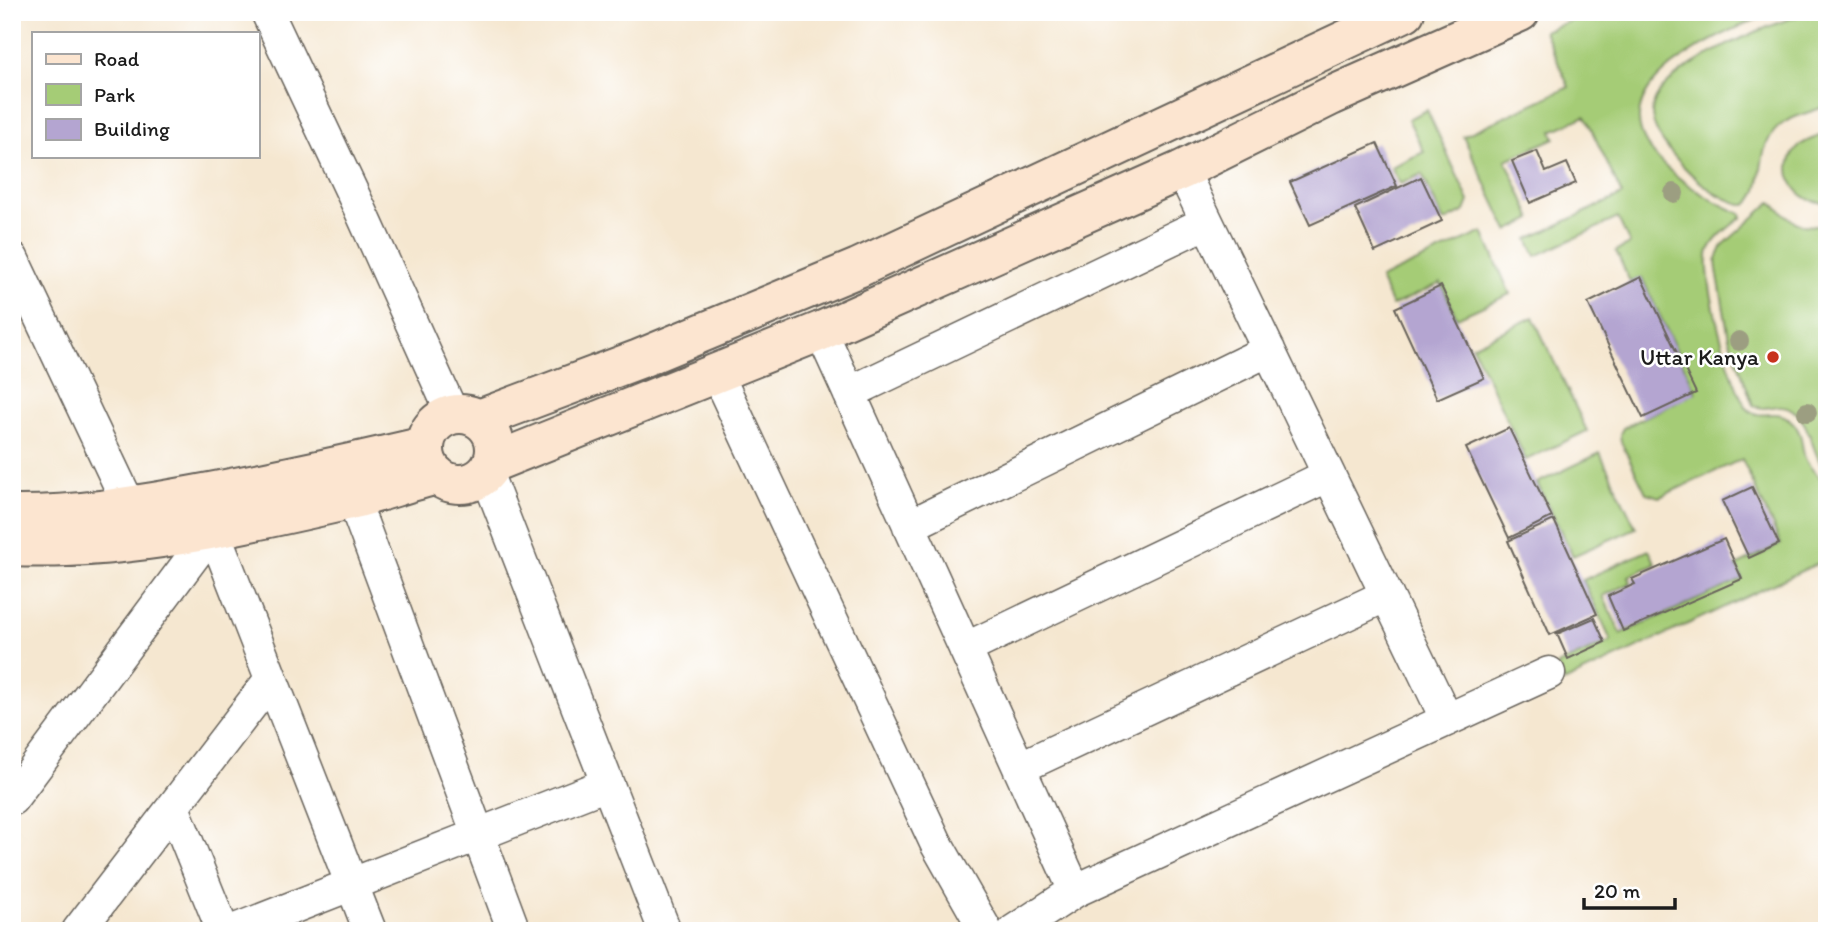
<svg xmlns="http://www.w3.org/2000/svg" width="1839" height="943" font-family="Itim,sans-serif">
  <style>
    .green { fill: #a5cc76; stroke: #607449; stroke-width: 2 }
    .building { fill: #b4a5d1 }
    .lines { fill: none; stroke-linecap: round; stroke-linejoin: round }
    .street-casing { stroke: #68635b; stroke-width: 35 }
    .secondary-casing { stroke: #68635b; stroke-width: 42 }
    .street { stroke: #fff; stroke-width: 32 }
    .secondary { stroke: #fce5d0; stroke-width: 38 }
    .tree { fill: #9c9e81 }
    .poi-dot { fill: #c8321e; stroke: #fff; stroke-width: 2.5 }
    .labels { text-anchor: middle; stroke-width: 5; stroke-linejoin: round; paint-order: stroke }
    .poi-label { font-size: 23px; fill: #1c1c1c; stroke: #fff; text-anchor: end }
  </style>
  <rect width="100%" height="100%" fill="#fff"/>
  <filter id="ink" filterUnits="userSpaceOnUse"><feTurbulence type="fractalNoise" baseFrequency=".0143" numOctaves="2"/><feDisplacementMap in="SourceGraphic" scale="14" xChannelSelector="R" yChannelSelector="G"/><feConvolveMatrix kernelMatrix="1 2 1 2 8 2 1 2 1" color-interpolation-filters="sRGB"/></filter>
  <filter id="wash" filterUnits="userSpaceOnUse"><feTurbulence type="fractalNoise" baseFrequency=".00686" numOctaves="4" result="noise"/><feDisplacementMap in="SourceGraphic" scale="28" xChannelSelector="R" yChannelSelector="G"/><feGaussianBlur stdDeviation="1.57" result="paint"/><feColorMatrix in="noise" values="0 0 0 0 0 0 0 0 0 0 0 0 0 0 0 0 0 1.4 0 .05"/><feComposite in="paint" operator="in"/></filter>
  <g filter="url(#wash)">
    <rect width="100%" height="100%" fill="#f5e7d0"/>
    <path class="green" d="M 1593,12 L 1775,12 C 1736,27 1650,63 1640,109 C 1629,156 1706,199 1741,214 L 1742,217 C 1731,226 1714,237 1709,251 C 1701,273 1732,392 1748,409 C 1762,423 1777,403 1795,425 C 1803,436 1801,443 1804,455 C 1806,465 1819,477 1827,484 L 1827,559 L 1564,682 L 1557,665 L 1611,641 L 1583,580 L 1649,550 L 1656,564 L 1629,576 L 1631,583 L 1603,596 L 1621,634 L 1742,579 L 1736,566 L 1781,544 L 1742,459 L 1660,497 L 1646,493 L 1621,442 L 1620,434 L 1623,428 L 1696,392 L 1642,278 L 1630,282 L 1616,251 L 1630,244 L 1618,218 L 1536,256 L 1528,239 L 1622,195 L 1585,116 L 1552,131 L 1555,138 L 1506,160 L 1532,219 L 1508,231 L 1463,136 L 1569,87 L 1544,31 Z
      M 1810,12 L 1827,12 L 1827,106 C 1814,111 1797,115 1785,122 C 1749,145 1771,189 1746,205 C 1719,201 1693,178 1676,158 C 1665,146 1648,124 1653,106 C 1662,66 1773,23 1810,12 Z
      M 1427,110 L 1469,201 L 1465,211 L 1444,222 L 1422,174 L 1400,184 L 1391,167 L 1424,152 L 1408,119 Z
      M 1827,134 L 1827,202 C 1795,206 1775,166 1801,145 C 1808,139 1818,137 1827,134 Z
      M 1771,202 L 1793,221 L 1803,225 L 1827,227 L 1827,472 C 1810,453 1813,424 1791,409 C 1779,401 1765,413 1753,405 L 1729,338 L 1717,270 L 1716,261 L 1723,245 Z
      M 1483,232 L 1510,294 L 1457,318 L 1441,283 L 1392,306 L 1380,279 Z
      M 1533,317 L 1587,431 L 1526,460 L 1472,346 Z
      M 1600,453 L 1636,528 L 1573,556 L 1537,483 Z"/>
    <g id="blocks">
      <path class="building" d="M 1377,143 L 1397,186 L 1310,225 L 1290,182 Z
        M 1537,151 L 1546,172 L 1567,163 L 1576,183 L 1530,203 L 1512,161 Z
        M 1421,177 L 1442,221 L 1375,252 L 1355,208 Z
        M 1641,277 L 1696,393 L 1643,418 L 1588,303 Z
        M 1441,286 L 1484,378 L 1437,399 L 1395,308 Z
        M 1509,428 L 1552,517 L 1509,538 L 1466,448 Z
        M 1752,487 L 1779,544 L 1749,558 L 1722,501 Z
        M 1554,520 L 1597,614 L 1550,635 L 1508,541 Z
        M 1724,539 L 1742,579 L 1623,631 L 1608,596 L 1635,584 L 1632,579 Z
        M 1594,618 L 1605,642 L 1568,659 L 1557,634 Z"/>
    </g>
  </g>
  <g filter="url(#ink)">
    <use href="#blocks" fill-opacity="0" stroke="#68635b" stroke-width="2"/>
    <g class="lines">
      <defs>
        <path id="street" d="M 267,12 L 360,209 L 453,415
          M 1182,170 L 1447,720
          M 12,258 L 130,507
          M 821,331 L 1075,891
          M 717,374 L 936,843 L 986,931
          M 849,393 L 1207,222
          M 486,472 L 665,931
          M 353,499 L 514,931
          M 909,526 L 1269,350
          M 213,530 L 370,931
          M 965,649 L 1329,475
          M 1019,768 L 1387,595
          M 12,799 L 213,530
          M 173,807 L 223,931
          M 78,931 L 271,679
          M 233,931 L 607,784
          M 1014,931 L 1075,891 L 1549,673"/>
        <path id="secondary" d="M425 449a35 35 0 1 1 70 0a35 35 0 1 1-70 0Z
          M 479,419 L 639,359 L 858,268 L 1405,12
          M 492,463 L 821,331 L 1182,170 L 1331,96 L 1520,12
          M 12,515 C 73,516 134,506 194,495 C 271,481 348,464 425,446
          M 12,547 C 124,552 241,525 350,500 C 379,493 408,482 437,475"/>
      </defs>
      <use href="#street" class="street-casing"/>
      <use href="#secondary" class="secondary-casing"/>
      <use href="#street" class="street"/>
      <use href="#secondary" class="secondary"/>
    </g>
    <g class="tree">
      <circle cx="1674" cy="193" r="10"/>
      <circle cx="1739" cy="341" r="10"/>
      <circle cx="1807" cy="412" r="10"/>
    </g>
  </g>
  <circle class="poi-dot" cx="1773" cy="357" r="7"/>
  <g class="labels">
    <g class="poi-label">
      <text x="1759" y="365">Uttar Kanya</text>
    </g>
  </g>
  <rect width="1839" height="943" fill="none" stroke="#fff" stroke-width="42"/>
  <rect x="32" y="32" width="228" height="126" fill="#ffffff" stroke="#a4a4a4" stroke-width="2"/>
  <rect x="46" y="54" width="35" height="10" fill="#fce5d0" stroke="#a4a4a4" stroke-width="2"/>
  <text x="94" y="66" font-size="21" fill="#1c1c1c">Road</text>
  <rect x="46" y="84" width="35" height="21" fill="#a5cc76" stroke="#a4a4a4" stroke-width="2"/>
  <text x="94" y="102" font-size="21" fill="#1c1c1c">Park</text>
  <rect x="46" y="119" width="35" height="21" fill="#b4a5d1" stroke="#a4a4a4" stroke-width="2"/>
  <text x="94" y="136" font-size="21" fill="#1c1c1c">Building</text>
  <path d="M1584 898v10h91v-10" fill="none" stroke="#1c1c1c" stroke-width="3.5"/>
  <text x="1594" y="898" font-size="21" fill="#1c1c1c" stroke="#ffffff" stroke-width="5" paint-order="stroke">20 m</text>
</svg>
